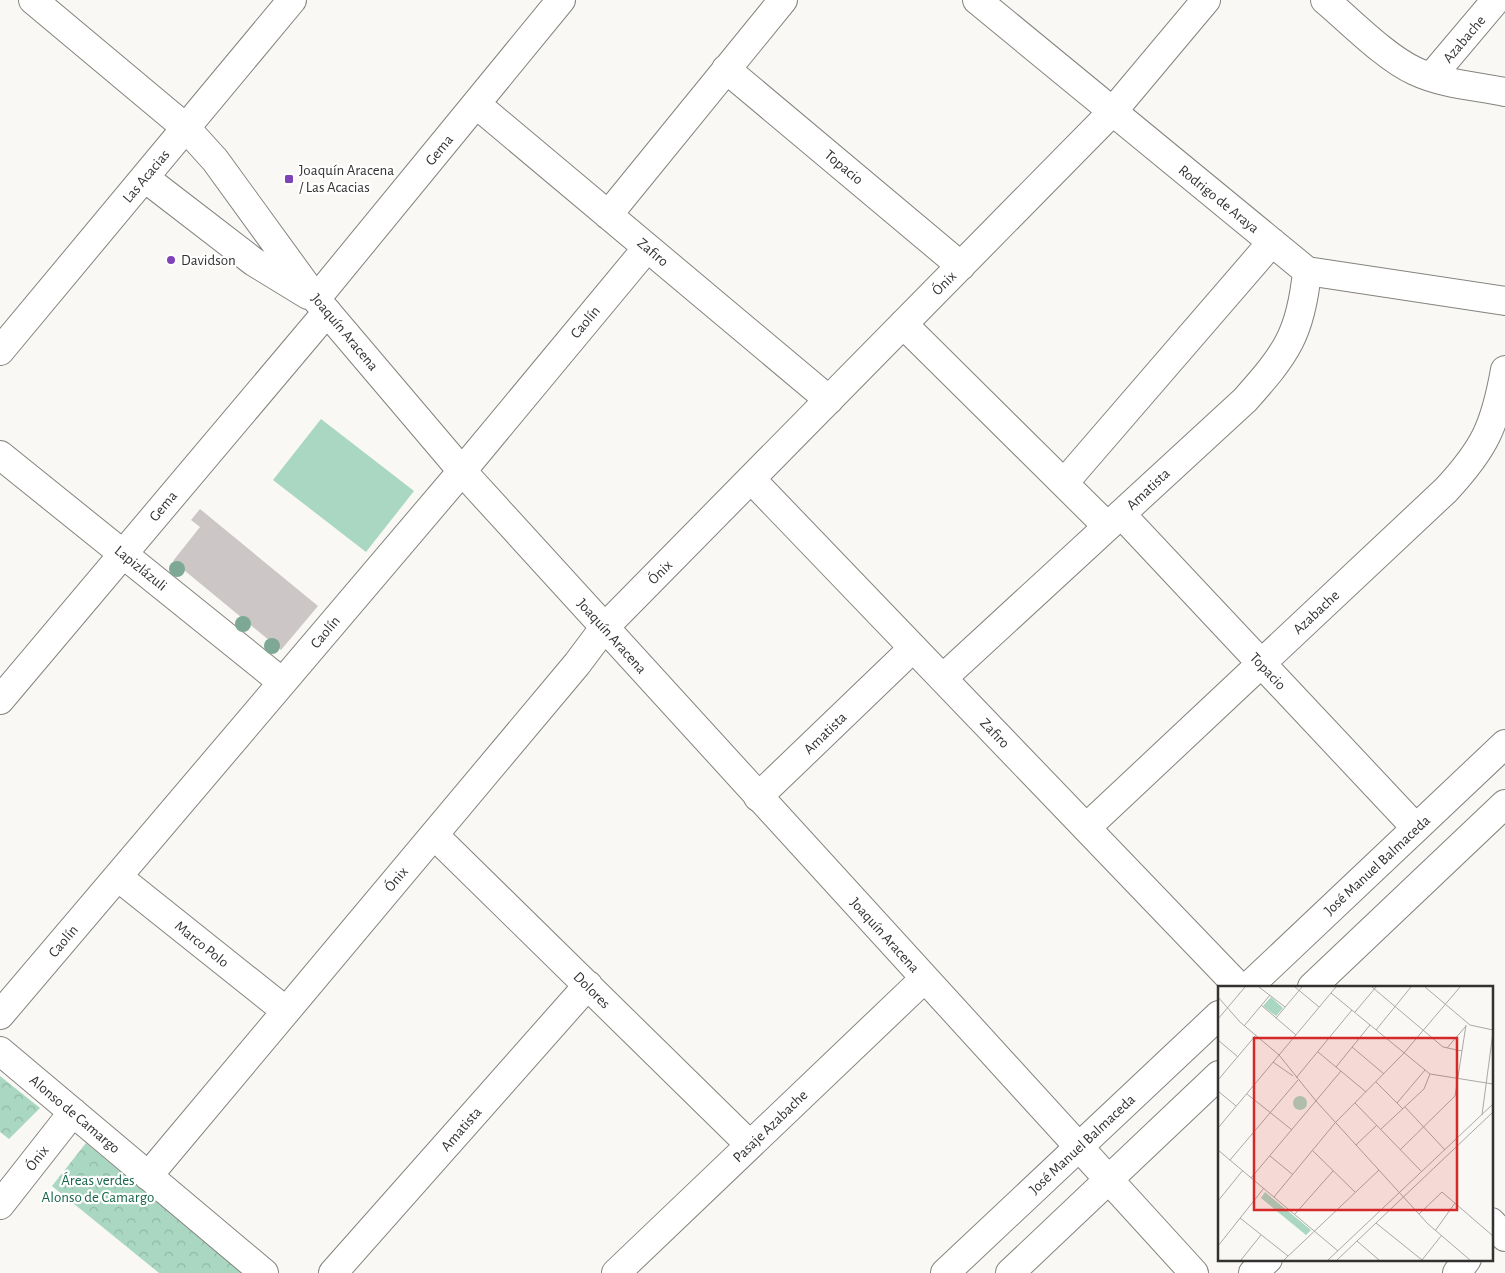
<svg xmlns="http://www.w3.org/2000/svg" width="1505" height="1273" font-family="'Alegreya Sans',sans-serif">
  <style>
    .park { fill: url(#park-crowns) }
    .pitch { fill: #a9d7c1 }
    .building { fill: #ccc7c6 }
    .lines { fill: none; stroke-linecap: round; stroke-linejoin: round }
    .minor-casing { stroke: #84837f; stroke-width: 30 }
    .tertiary-casing { stroke: #84837f; stroke-width: 30 }
    .secondary-casing { stroke: #84837f; stroke-width: 30 }
    .minor { stroke: #fff; stroke-width: 28 }
    .tertiary { stroke: #fff; stroke-width: 28 }
    .secondary { stroke: #fff; stroke-width: 28 }
    .tree { fill: #7da896 }
    .poi-dot { fill: #7f42b8; stroke: #fff; stroke-width: 2 }
    .labels { text-anchor: middle; stroke-width: 4.5; stroke-linejoin: round; paint-order: stroke }
    .street-label { font-size: 15px; fill: #333231; stroke: #fff }
    .poi-label { font-size: 15px; fill: #333231; stroke: #fff; text-anchor: start }
    .park-label { font-size: 15px; fill: #18664a; stroke: #fff }
    .inset-road { fill: none; stroke: #aaa9a6; stroke-width: 1 }
    .view { fill: #d62828; fill-opacity: 0.15; stroke: #d62828; stroke-width: 2.5 }
    .inset-edge { fill: none; stroke: #333231; stroke-width: 2.5 }
  </style>
  <defs>
    <pattern id="park-crowns" width="20" height="18" patternUnits="userSpaceOnUse" patternTransform="scale(1.25)"><rect width="20" height="18" fill="#a9d7c1"/><path d="M2 6a3 3 0 1 1 6 0M12 15a3 3 0 1 1 6 0" fill="none" stroke="#92b9a6"/></pattern>
  </defs>
  <rect width="100%" height="100%" fill="#f9f8f4"/>
  <path class="park" d="M 0,1076 L 40,1108 L 9,1139 L 0,1132 Z
    M 86,1143 L 242,1273 L 159,1273 L 52,1186 Z"/>
  <path class="pitch" d="M 321,419 L 414,491 L 366,552 L 273,480 Z"/>
  <path class="building" d="M 200,509 L 318,606 L 281,650 L 173,561 L 200,527 L 191,520 Z"/>
  <g class="lines">
    <defs>
      <path id="minor" d="M 977,0 L 1307,271 L 1505,301
        M 1325,0 C 1350,21 1386,58 1415,71 C 1442,84 1476,86 1505,92
        M 726,69 L 961,266
        M 1431,77 L 1496,0
        M 476,104 L 829,400
        M 608,215 L 783,0
        M 316,299 L 561,0
        M 903,324 L 1107,526
        M 0,455 L 282,682
        M 751,479 L 1239,987
        M 1064,483 L 1272,242
        M 1121,514 L 1416,828
        M 943,678 L 1245,400 C 1286,354 1301,334 1307,271
        M 0,700 L 327,312
        M 758,797 L 913,648
        M 1086,828 L 1446,490 C 1485,448 1495,426 1505,370
        M 434,835 L 750,1145
        M 118,877 L 286,1011
        M 0,1015 L 462,471 L 647,248
        M 0,1051 L 264,1273
        M 148,1176 L 577,664 L 604,628 L 1113,111 L 1206,0
        M 0,1205 L 73,1112
        M 1491,1222 L 1505,1237
        M 333,1273 L 588,985
        M 616,1273 L 924,979
        M 1253,1273 L 1268,1259
        M 1457,1273 L 1467,1259"/>
      <path id="tertiary" d="M 33,0 L 186,128 L 215,160 L 316,299 L 462,471 L 1194,1273
        M 145,178 L 254,262 L 308,295
        M 0,351 L 292,0"/>
      <path id="secondary" d="M 1248,987 L 1505,744
        M 1312,987 L 1505,804
        M 945,1273 L 1219,1015
        M 1010,1273 L 1219,1075"/>
    </defs>
    <use href="#minor" class="minor-casing"/>
    <use href="#tertiary" class="tertiary-casing"/>
    <use href="#secondary" class="secondary-casing"/>
    <use href="#minor" class="minor"/>
    <use href="#tertiary" class="tertiary"/>
    <use href="#secondary" class="secondary"/>
  </g>
  <g class="tree">
    <circle cx="177" cy="569" r="8"/>
    <circle cx="243" cy="624" r="8"/>
    <circle cx="272" cy="646" r="8"/>
  </g>
  <g class="poi-dot">
    <rect x="284" y="174" width="10" height="10" rx="2.5"/>
    <circle cx="171" cy="260" r="5"/>
  </g>
  <g class="labels">
    <g class="street-label">
      <text transform="translate(1464 39) rotate(-50)" y="5">Azabache</text>
      <text transform="translate(439 150) rotate(-51)" y="5">Gema</text>
      <text transform="translate(844 167) rotate(40)" y="5">Topacio</text>
      <text transform="translate(146 176) rotate(-50)" y="5">Las Acacias</text>
      <text transform="translate(1219 199) rotate(39)" y="5">Rodrigo de Araya</text>
      <text transform="translate(653 252) rotate(40)" y="5">Zafiro</text>
      <text transform="translate(944 283) rotate(-45)" y="5">Ónix</text>
      <text transform="translate(585 322) rotate(-50)" y="5">Caolín</text>
      <text transform="translate(345 332) rotate(50)" y="5">Joaquín Aracena</text>
      <text transform="translate(1148 489) rotate(-43)" y="5">Amatista</text>
      <text transform="translate(163 506) rotate(-50)" y="5">Gema</text>
      <text transform="translate(141 568) rotate(39)" y="5">Lapizlázuli</text>
      <text transform="translate(660 572) rotate(-45)" y="5">Ónix</text>
      <text transform="translate(1316 612) rotate(-43)" y="5">Azabache</text>
      <text transform="translate(325 632) rotate(-50)" y="5">Caolín</text>
      <text transform="translate(612 636) rotate(48)" y="5">Joaquín Aracena</text>
      <text transform="translate(1268 671) rotate(47)" y="5">Topacio</text>
      <text transform="translate(825 733) rotate(-44)" y="5">Amatista</text>
      <text transform="translate(995 733) rotate(46)" y="5">Zafiro</text>
      <text transform="translate(1377 865) rotate(-43)" y="5">José Manuel Balmaceda</text>
      <text transform="translate(396 879) rotate(-50)" y="5">Ónix</text>
      <text transform="translate(885 935) rotate(48)" y="5">Joaquín Aracena</text>
      <text transform="translate(63 941) rotate(-50)" y="5">Caolín</text>
      <text transform="translate(202 944) rotate(39)" y="5">Marco Polo</text>
      <text transform="translate(592 990) rotate(45)" y="5">Dolores</text>
      <text transform="translate(75 1114) rotate(40)" y="5">Alonso de Camargo</text>
      <text transform="translate(770 1126) rotate(-44)" y="5">Pasaje Azabache</text>
      <text transform="translate(461 1129) rotate(-49)" y="5">Amatista</text>
      <text transform="translate(1082 1144) rotate(-43)" y="5">José Manuel Balmaceda</text>
      <text transform="translate(37 1158) rotate(-52)" y="5">Ónix</text>
    </g>
    <g class="poi-label">
      <text x="299" y="175">Joaquín Aracena<tspan x="299" dy="17">/ Las Acacias</tspan></text>
      <text x="181" y="265">Davidson</text>
    </g>
    <g class="park-label">
      <text x="98" y="1185">Áreas verdes<tspan x="98" dy="17">Alonso de Camargo</tspan></text>
    </g>
  </g>
  <g transform="translate(1218 986)">
    <rect width="275" height="275" fill="#f9f8f4"/>
    <path d="M 53,11 L 65,22 L 58,30 L 45,20 ZM 47,206 L 93,244 L 88,249 L 43,212 Z" fill="#a9d7c1"/>
    <path d="M75 117a7 7 0 1 1 14 0a7 7 0 1 1-14 0Z" fill="#a9d7c1"/>
    <path class="inset-road" d="M 41,1 L 67,21M 77,1 L 101,21M 154,1 L 225,61 L 244,65M 207,1 L 252,39 L 275,44M 113,7 L 212,88 L 275,98M 0,11 L 22,36 L 61,69 L 98,115 L 210,238 L 252,274M 43,19 L 78,49M 137,26 L 158,1M 58,32 L 84,1M 0,33 L 27,1M 26,40 L 52,9M 158,44 L 193,1M 0,54 L 20,71M 134,61 L 166,88M 229,62 L 248,40M 100,66 L 148,106M 55,76 L 75,90M 118,81 L 152,39M 78,92 L 134,24M 0,94 L 38,49M 158,96 L 185,123M 0,105 L 18,120M 29,108 L 74,144M 137,117 L 204,186M 179,117 L 207,84M 187,121 L 227,164M 264,129 L 275,46M 0,142 L 118,1M 163,143 L 206,103 L 212,88M 138,159 L 159,139M 0,164 L 120,265M 94,164 L 137,206M 182,164 L 237,110 L 248,39M 52,170 L 74,188M 12,174 L 80,94M 33,192 L 123,85M 56,211 L 117,137 L 186,67 L 242,1M 0,215 L 25,184M 77,228 L 115,185M 201,228 L 224,206 L 275,250M 22,232 L 70,270M 158,237 L 204,274M 217,245 L 237,217M 139,255 L 161,274M 0,260 L 46,202M 23,274 L 43,249M 66,274 L 161,184M 110,274 L 275,118M 119,274 L 275,126M 204,274 L 223,250"/>
    <path class="view" d="M 36,52 L 239,52 L 239,224 L 36,224 Z"/>
    <rect width="275" height="275" class="inset-edge"/>
  </g>
</svg>
